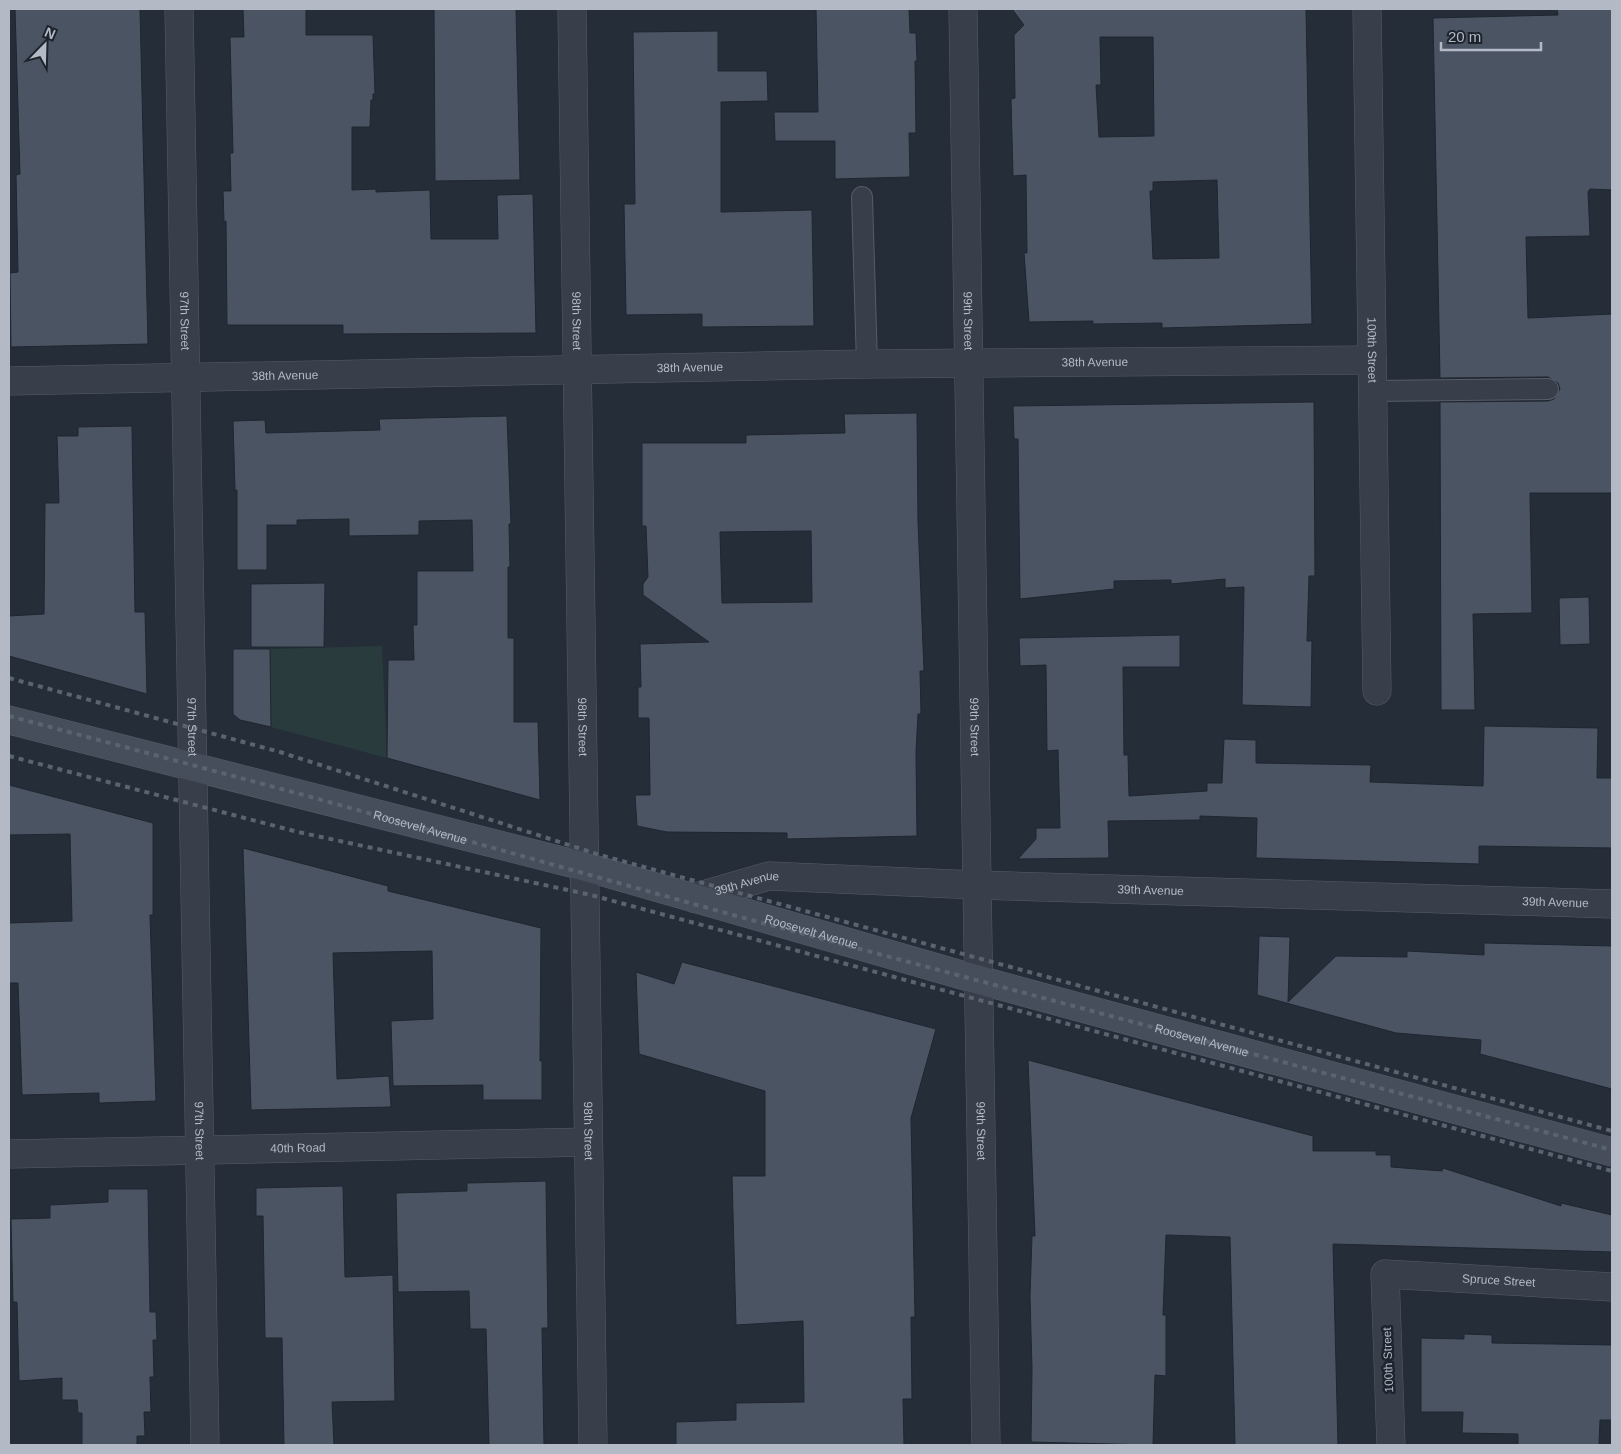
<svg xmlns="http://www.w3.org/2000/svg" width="1621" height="1454" font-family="Arial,sans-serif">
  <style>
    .green { fill: #293b3c }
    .building { fill: #4b5463; stroke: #1f2630; fill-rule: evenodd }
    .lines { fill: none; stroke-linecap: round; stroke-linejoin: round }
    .lane-casing { stroke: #565d67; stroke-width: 22 }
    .street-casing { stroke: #565d67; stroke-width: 29 }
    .secondary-casing { stroke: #565d67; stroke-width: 29 }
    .lane { stroke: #383f4a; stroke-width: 20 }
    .street { stroke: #383f4a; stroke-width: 28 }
    .secondary { stroke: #464e5c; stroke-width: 28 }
    .rail { stroke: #5a6370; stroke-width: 4; stroke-dasharray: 5 5; stroke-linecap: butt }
    .labels { text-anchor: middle; stroke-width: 5; stroke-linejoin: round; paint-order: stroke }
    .street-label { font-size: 12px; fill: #b3bac5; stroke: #1d242e }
  </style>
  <rect width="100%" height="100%" fill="#252d39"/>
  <path class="green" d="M 382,646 L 387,758 L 271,727 L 270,649 Z"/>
  <path class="building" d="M 15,9 L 140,9 L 148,344 L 11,347 L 10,273 L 18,272 L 16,175 L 20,174 Z
    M 243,9 L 306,9 L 306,35 L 373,35 L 375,94 L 373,94 L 373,100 L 371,100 L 370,127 L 352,127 L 352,190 L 376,189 L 376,192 L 430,190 L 431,239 L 498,239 L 497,195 L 533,194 L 536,333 L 343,334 L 343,325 L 227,325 L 226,221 L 224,222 L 223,191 L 231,191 L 230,153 L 233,153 L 230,37 L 244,37 Z
    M 434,9 L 516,9 L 520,180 L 435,181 Z
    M 816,9 L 909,9 L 910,33 L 916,33 L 917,61 L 915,61 L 916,133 L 909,133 L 910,177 L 835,179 L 835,141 L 775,141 L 774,112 L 818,112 Z
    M 1012,9 L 1306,9 L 1312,324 L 1162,328 L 1162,323 L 1093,324 L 1093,321 L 1029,322 L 1024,253 L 1027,253 L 1026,175 L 1013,176 L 1011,99 L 1015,98 L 1014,35 L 1024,25 ZM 1100,37 L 1153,37 L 1154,136 L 1099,137 L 1096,85 L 1101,85 ZM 1217,180 L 1219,258 L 1153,259 L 1150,191 L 1153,191 L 1153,182 Z
    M 1557,9 L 1612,9 L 1612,190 L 1590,189 L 1588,192 L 1590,236 L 1526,237 L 1528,318 L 1612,314 L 1612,493 L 1530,493 L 1532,613 L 1473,614 L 1475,710 L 1441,710 L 1440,402 L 1548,401 L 1554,399 L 1560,389 L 1558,383 L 1548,377 L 1440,378 L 1433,18 L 1558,15 Z
    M 718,31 L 718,71 L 767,71 L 768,101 L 721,102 L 721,212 L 812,210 L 814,326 L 702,327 L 702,314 L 626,315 L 624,204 L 635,204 L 633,32 Z
    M 1314,402 L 1315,576 L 1309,576 L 1307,641 L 1312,641 L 1311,707 L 1242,705 L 1244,587 L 1225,588 L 1225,579 L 1171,584 L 1171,580 L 1114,581 L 1114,589 L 1020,599 L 1018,439 L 1014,439 L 1013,406 Z
    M 917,413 L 918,521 L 924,671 L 920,671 L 921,714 L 918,714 L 916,752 L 917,836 L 787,839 L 787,833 L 667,832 L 637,826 L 635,795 L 650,795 L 649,718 L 638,718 L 638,687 L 641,687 L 640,644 L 709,642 L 643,595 L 643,584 L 648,577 L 646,526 L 642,526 L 642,443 L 746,443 L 746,435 L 845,433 L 844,414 ZM 811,531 L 812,602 L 722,603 L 720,532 Z
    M 507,416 L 511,524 L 509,524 L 510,567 L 508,567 L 508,638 L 514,638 L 514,722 L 538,722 L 540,800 L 387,758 L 388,660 L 414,660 L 413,625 L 417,625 L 417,571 L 473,571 L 472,520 L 419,521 L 419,535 L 349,536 L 349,519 L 297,520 L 297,525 L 267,525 L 267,570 L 237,570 L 237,490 L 235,490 L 233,421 L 265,420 L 266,433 L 380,430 L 379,419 Z
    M 132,426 L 135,612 L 145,612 L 147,694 L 9,656 L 9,616 L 44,614 L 45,503 L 59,503 L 57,436 L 78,436 L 78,427 Z
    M 325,583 L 324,647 L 251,647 L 251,584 Z
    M 1589,597 L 1590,644 L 1560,645 L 1559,598 Z
    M 1180,635 L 1180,667 L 1123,667 L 1124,755 L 1128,755 L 1129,796 L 1207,791 L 1207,783 L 1222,783 L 1224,739 L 1256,740 L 1256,763 L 1371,765 L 1370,782 L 1483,786 L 1484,726 L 1598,728 L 1597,778 L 1612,778 L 1612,848 L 1479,846 L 1479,864 L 1256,858 L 1257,818 L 1200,816 L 1200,820 L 1108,821 L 1109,858 L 1018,859 L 1036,839 L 1036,828 L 1060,828 L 1058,750 L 1047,751 L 1046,665 L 1020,666 L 1019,638 Z
    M 233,649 L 270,649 L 271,727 L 240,720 L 233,714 Z
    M 9,785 L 153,823 L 153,915 L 150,915 L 156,1101 L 99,1103 L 99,1093 L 22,1095 L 18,983 L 9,983 L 9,923 L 72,921 L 70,834 L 9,835 Z
    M 243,848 L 388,886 L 388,891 L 541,928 L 540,1061 L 542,1061 L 542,1100 L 483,1100 L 483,1085 L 393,1086 L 391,1021 L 433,1019 L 432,951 L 333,953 L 337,1079 L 389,1076 L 391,1107 L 251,1110 Z
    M 1259,936 L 1290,937 L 1288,1002 L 1336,956 L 1407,957 L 1407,951 L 1484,955 L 1484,943 L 1612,946 L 1612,1089 L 1480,1054 L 1481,1040 L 1396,1033 L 1257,995 Z
    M 682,962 L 936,1029 L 911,1118 L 915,1317 L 911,1317 L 912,1399 L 903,1399 L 904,1445 L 676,1445 L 676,1422 L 736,1420 L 736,1403 L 804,1402 L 803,1321 L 736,1325 L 732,1176 L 765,1176 L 765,1091 L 639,1054 L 636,972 L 674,984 Z
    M 1028,1060 L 1313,1136 L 1313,1151 L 1376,1151 L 1376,1155 L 1391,1155 L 1391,1167 L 1442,1171 L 1443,1168 L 1561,1206 L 1561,1203 L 1612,1215 L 1612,1252 L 1333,1244 L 1338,1445 L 1235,1445 L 1230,1237 L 1166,1235 L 1163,1315 L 1166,1315 L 1166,1376 L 1155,1375 L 1153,1445 L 1031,1442 L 1032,1369 L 1030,1297 L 1032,1236 L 1035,1236 Z
    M 546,1181 L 548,1328 L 542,1328 L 544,1445 L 489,1445 L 486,1329 L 470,1329 L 469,1291 L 398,1292 L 396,1193 L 467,1191 L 467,1183 Z
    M 343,1186 L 345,1277 L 393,1275 L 395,1401 L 332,1402 L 334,1445 L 284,1445 L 282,1338 L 265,1338 L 263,1216 L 256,1216 L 256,1188 Z
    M 108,1189 L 148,1189 L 150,1312 L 156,1312 L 157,1340 L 153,1340 L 154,1377 L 150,1377 L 151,1412 L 144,1412 L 145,1436 L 137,1436 L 137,1445 L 82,1445 L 82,1413 L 78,1413 L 77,1400 L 62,1400 L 62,1378 L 19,1381 L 17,1302 L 13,1302 L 11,1219 L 50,1218 L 50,1205 L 108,1202 Z
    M 1464,1334 L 1492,1335 L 1492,1343 L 1612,1345 L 1612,1420 L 1600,1420 L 1599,1445 L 1518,1445 L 1518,1434 L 1462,1433 L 1463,1412 L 1421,1412 L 1421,1338 L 1464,1339 Z"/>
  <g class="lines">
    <defs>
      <path id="lane" d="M 862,197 L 867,364
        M 1373,391 L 1548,389"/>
      <g id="street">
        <path id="s1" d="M 179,9 L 205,1445"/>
        <path id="s2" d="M 572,9 L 593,1445"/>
        <path id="s3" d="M 963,9 L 986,1445"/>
        <path id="s4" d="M 1367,9 L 1377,691"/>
        <path id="s5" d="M 9,381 L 867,364 L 1372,360"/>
        <path id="s6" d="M 693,898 L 769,876 L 977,885 L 1612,904"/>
        <path id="s7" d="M 9,1154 L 588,1142"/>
        <path id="s8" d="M 1391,1445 L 1385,1274 L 1612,1287"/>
      </g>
      <g id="secondary">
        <path id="s9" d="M 9,720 L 586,867 L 979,980 L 1612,1152"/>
      </g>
    </defs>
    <use href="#lane" class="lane-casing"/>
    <use href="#street" class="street-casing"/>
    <use href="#secondary" class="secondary-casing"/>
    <use href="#lane" class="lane"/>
    <use href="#street" class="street"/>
    <use href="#secondary" class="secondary"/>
    <g class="rail">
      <path d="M 9,678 L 280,752 L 600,855 L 1612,1131"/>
      <path id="s10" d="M 9,716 L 304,795 L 733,915 L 1612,1150"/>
      <path d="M 9,756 L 298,832 L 591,895 L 1612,1171"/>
    </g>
  </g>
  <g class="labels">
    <g class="street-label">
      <text dy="4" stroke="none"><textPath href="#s1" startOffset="312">97th Street</textPath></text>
      <text dy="4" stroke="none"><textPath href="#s2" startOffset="312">98th Street</textPath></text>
      <text dy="4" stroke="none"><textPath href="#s3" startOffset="312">99th Street</textPath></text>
      <text dy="4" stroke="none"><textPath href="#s4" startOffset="341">100th Street</textPath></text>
      <text dy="4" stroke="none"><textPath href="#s5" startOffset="1086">38th Avenue</textPath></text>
      <text dy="4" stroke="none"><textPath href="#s5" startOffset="681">38th Avenue</textPath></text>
      <text dy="4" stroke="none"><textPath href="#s5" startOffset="276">38th Avenue</textPath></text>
      <text dy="4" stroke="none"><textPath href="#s1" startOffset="718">97th Street</textPath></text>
      <text dy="4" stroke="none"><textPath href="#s2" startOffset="718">98th Street</textPath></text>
      <text dy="4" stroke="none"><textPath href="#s3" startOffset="718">99th Street</textPath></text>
      <text dy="4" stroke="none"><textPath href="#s10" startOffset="426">Roosevelt Avenue</textPath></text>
      <text dy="4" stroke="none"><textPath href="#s6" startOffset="56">39th Avenue</textPath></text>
      <text dy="4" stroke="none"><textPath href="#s6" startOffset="461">39th Avenue</textPath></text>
      <text dy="4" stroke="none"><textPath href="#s6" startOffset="866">39th Avenue</textPath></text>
      <text dy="4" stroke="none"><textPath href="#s9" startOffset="830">Roosevelt Avenue</textPath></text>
      <text dy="4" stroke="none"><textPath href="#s10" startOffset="1236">Roosevelt Avenue</textPath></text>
      <text dy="4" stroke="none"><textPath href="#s1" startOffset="1122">97th Street</textPath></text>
      <text dy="4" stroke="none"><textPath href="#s2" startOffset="1122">98th Street</textPath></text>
      <text dy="4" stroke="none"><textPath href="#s3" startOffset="1122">99th Street</textPath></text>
      <text dy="4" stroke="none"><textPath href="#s7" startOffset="289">40th Road</textPath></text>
      <text dy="4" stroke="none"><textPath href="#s8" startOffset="285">Spruce Street</textPath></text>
      <text transform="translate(1388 1360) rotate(-92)" y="4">100th Street</text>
    </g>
  </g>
  <rect width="1621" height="1454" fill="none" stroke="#b3bac5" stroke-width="20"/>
  <g transform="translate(45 45) rotate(23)" stroke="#1d242e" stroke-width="4" paint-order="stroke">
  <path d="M0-4L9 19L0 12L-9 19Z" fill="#b3bac5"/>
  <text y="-8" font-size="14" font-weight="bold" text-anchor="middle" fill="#b3bac5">N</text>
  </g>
  <path d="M1441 42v8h100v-8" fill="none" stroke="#b3bac5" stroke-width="2.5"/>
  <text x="1448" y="42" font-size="15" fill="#b3bac5" stroke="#1d242e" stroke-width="4" paint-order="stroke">20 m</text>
</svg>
